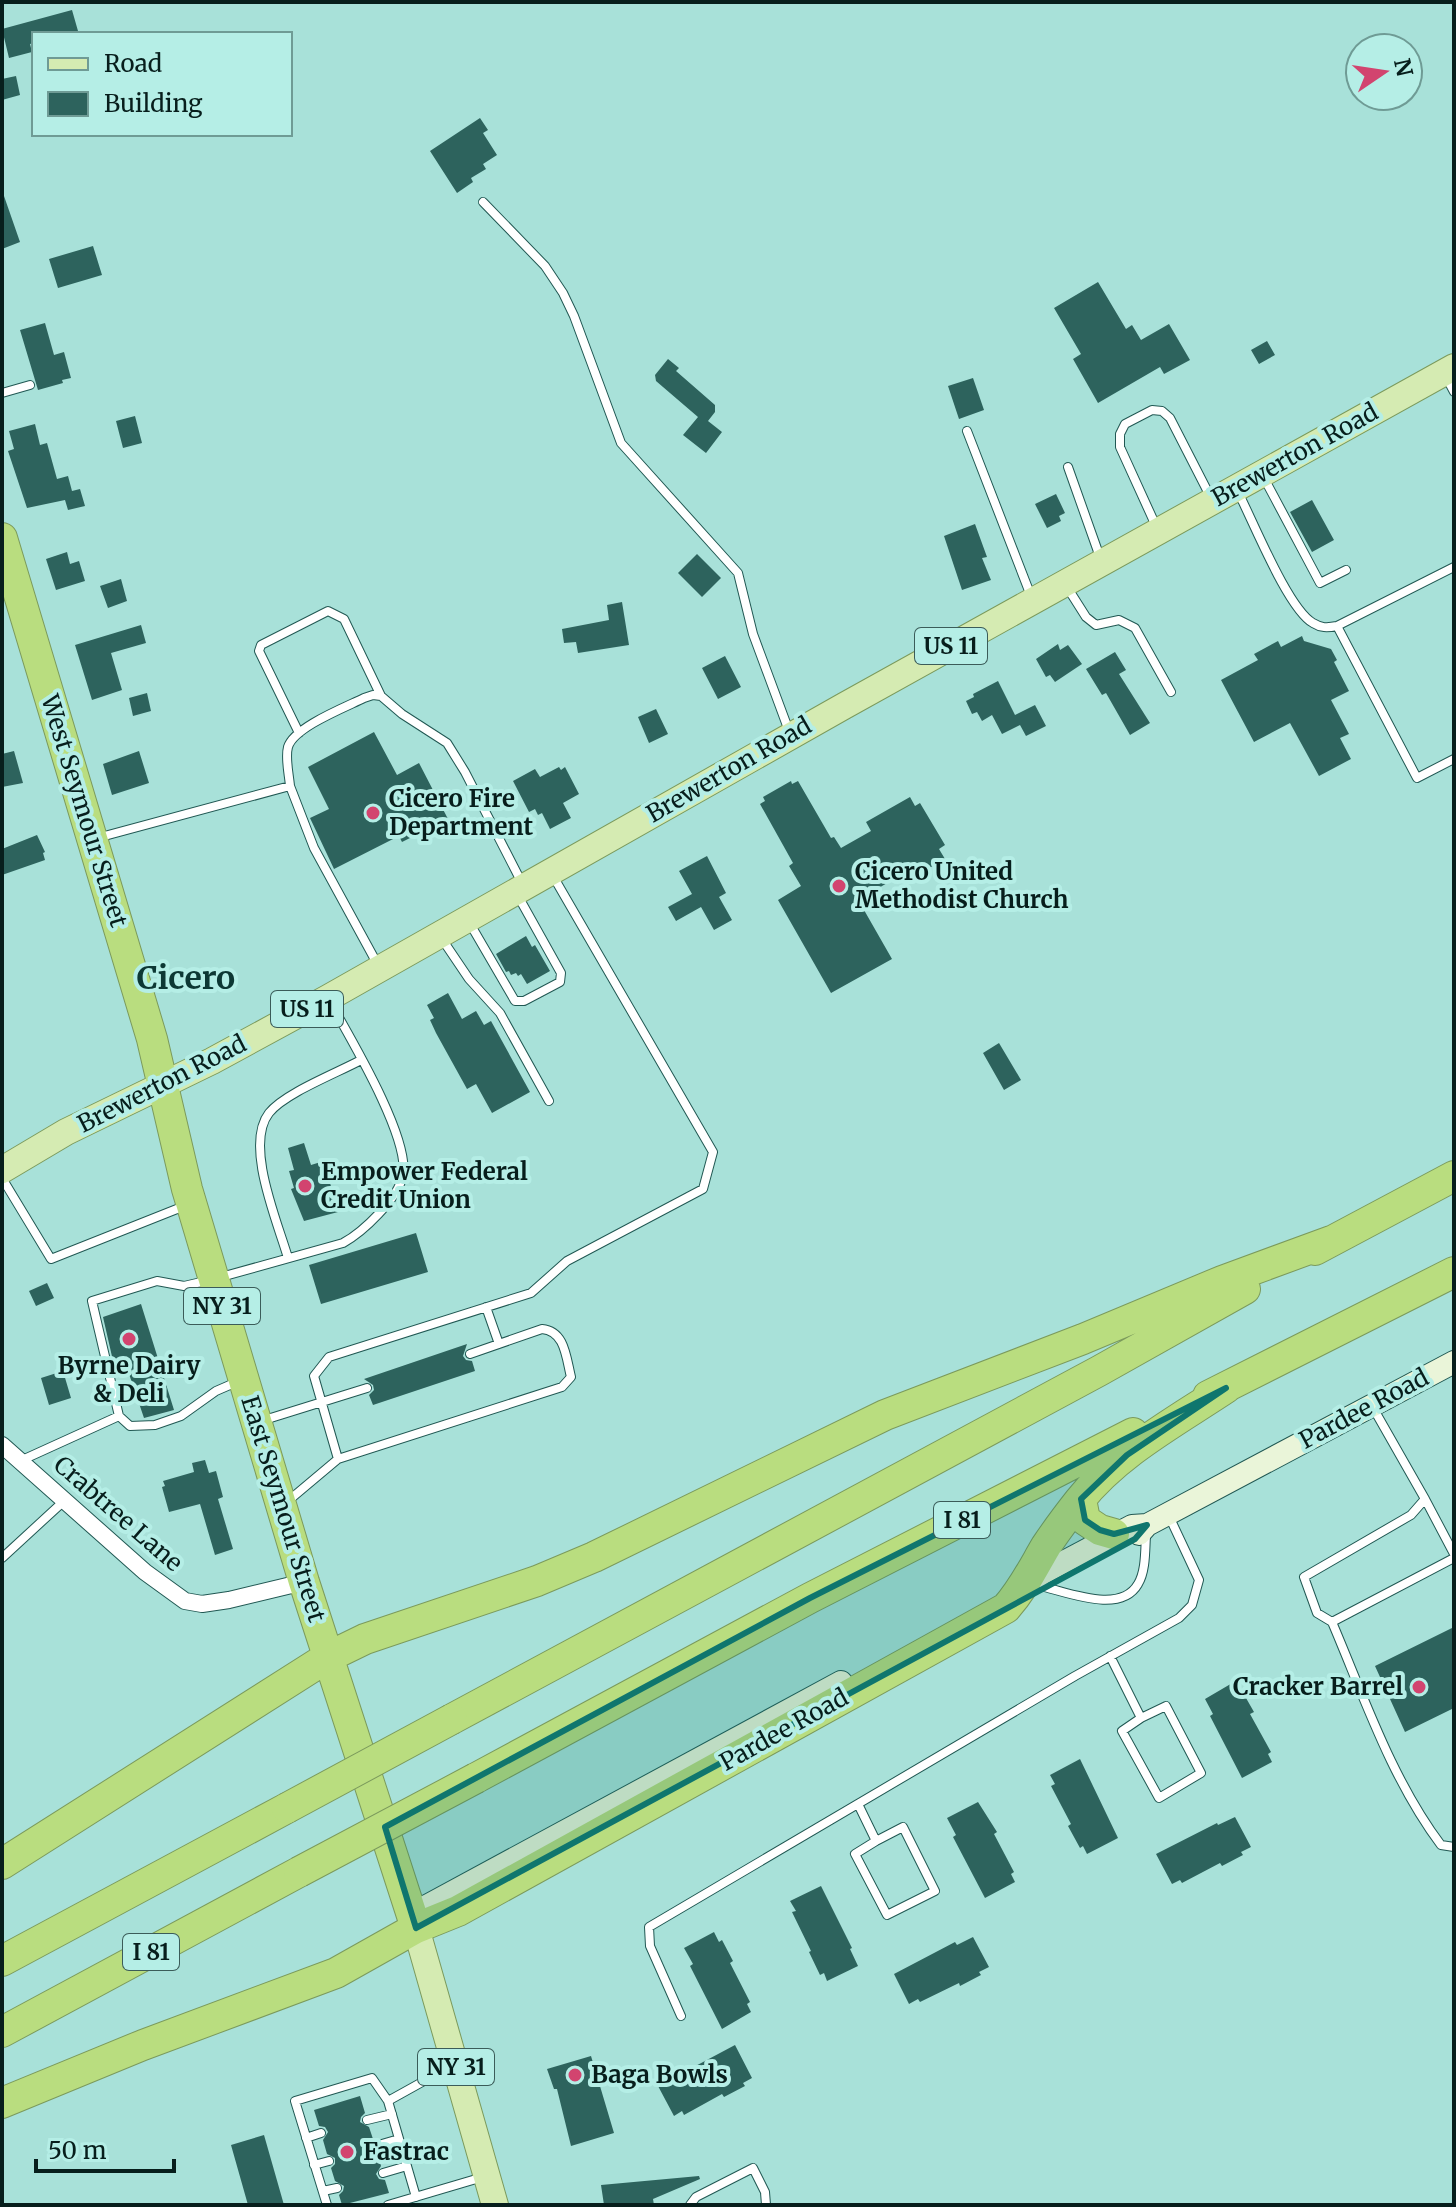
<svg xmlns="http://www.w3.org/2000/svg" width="1456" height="2207" font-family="Merriweather,serif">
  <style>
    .building { fill: #2d635d }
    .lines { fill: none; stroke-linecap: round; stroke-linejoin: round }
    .lane-casing { stroke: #215853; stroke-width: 10 }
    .street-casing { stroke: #215853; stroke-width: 18 }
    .secondary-casing { stroke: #215853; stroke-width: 24 }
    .primary-casing { stroke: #7b9a5c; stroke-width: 28 }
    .highway-casing { stroke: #7b9a5c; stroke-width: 32 }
    .lane { stroke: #fff; stroke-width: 8 }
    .street { stroke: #fff; stroke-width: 16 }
    .secondary { stroke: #eaf5d9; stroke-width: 22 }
    .primary { stroke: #d5ebb2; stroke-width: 26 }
    .highway { stroke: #b9dd7f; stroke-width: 30 }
    .highway-bridge-casing { stroke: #7b9a5c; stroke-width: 32; stroke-linecap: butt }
    .highway-bridge { stroke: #b9dd7f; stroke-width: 30 }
    .marked { fill: #0f766e; fill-opacity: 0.2; stroke: #0f766e; stroke-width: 6; stroke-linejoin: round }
    .poi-dot { fill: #d2446f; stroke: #b5eee6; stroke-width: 3 }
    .labels { text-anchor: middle; stroke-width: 8; stroke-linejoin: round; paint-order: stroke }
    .shield { fill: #b5eee6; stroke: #3b5c59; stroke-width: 2 }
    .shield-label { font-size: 22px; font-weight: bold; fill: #071e1c }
    .street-label { font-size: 24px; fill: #071e1c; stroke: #b5eee6 }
    .poi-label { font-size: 24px; font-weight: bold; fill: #071e1c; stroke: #b5eee6; text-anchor: start }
    .district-label { font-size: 32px; font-weight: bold; fill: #0d3834; stroke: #b5eee6 }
  </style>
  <rect width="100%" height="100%" fill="#a8e1d9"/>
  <path class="building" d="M 72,10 L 78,31 L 68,34 L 34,34 L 34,43 L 30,44 L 32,52 L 9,58 L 2,29 Z
    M 16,76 L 20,95 L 2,100 L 2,79 Z
    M 480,118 L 488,130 L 483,133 L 497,155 L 483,164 L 486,169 L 471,178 L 473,182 L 457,193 L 430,151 Z
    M 2,196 L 4,196 L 20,242 L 2,249 Z
    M 93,246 L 102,275 L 58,288 L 49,259 Z
    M 1098,282 L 1126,329 L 1132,325 L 1141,340 L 1169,324 L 1190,360 L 1164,374 L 1160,367 L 1098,403 L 1073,359 L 1081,354 L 1054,308 Z
    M 45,323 L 54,355 L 64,352 L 71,378 L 62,380 L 63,383 L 38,390 L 20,330 Z
    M 1267,341 L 1275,355 L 1259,364 L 1251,350 Z
    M 668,359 L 679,368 L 676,371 L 715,405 L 715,412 L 708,421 L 722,432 L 706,453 L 683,435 L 698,417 L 656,381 L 655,375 Z
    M 973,378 L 984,410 L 959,419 L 948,386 Z
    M 135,416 L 142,443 L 123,448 L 116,421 Z
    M 35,424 L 40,445 L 47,443 L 57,479 L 68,476 L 72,491 L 80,489 L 85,506 L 68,510 L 65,500 L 27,508 L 8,451 L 14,449 L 9,431 Z
    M 1056,494 L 1065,513 L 1059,516 L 1061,521 L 1047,528 L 1035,504 Z
    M 1312,500 L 1334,540 L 1312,552 L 1290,512 Z
    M 975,524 L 987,557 L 982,558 L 991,580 L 962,590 L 944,536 Z
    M 67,552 L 70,564 L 79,561 L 85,581 L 56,590 L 46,559 Z
    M 697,554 L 721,578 L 702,597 L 678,573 Z
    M 121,579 L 127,601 L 108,608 L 100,586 Z
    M 622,602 L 629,645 L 578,653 L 576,642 L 564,643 L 562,629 L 609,620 L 607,605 Z
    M 141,625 L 146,643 L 111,653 L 122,690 L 92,700 L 75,645 Z
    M 1302,636 L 1304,641 L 1331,649 L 1337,660 L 1334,662 L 1349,691 L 1331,700 L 1349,734 L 1340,738 L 1351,759 L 1319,776 L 1290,723 L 1254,742 L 1221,680 L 1258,660 L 1254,654 L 1278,641 L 1281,647 Z
    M 1058,644 L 1060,650 L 1068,645 L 1082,664 L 1055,682 L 1050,675 L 1046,677 L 1036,659 Z
    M 1115,652 L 1126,670 L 1119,674 L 1150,723 L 1130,735 L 1106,693 L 1102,695 L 1086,669 Z
    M 725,656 L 741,687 L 718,699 L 702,668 Z
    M 998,681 L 1015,715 L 1035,705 L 1046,726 L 1026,736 L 1020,725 L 1002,734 L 992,715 L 982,721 L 977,712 L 972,714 L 966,701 L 974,697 L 973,694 Z
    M 147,693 L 151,711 L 133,716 L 129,698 Z
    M 656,709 L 668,734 L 649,743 L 638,717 Z
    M 374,732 L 397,775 L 419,763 L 448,819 L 402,842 L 399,836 L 334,869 L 310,818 L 329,809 L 308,767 Z
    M 14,751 L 23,783 L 2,787 L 2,754 Z
    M 139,751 L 149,783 L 112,795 L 103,764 Z
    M 559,767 L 561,770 L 565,767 L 579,794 L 563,803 L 571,818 L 550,829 L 542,813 L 538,815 L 535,809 L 529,812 L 513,781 L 535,769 L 540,777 Z
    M 791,781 L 792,784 L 798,781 L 831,838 L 834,837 L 841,848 L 871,831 L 866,822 L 910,797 L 915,806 L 920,803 L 945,845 L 939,849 L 945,859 L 905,882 L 901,875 L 870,893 L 872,897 L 860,903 L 892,959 L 831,993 L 778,900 L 801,886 L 789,866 L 793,863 L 760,804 L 765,801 L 763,797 Z
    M 37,835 L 45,852 L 43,853 L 45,860 L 2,875 L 2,849 Z
    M 707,856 L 726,893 L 719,897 L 732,920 L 714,930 L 701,907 L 676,921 L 668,907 L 692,894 L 679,871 Z
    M 526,936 L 532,947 L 535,945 L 550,971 L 527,984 L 521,974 L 518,976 L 516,973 L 511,975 L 509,971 L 506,972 L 496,954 Z
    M 448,993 L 462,1019 L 476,1011 L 484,1025 L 491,1021 L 530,1092 L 492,1113 L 476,1084 L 467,1089 L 436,1033 L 430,1020 L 434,1018 L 427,1005 Z
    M 999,1043 L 1021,1080 L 1004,1090 L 983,1053 Z
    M 304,1143 L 311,1165 L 324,1161 L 338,1212 L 304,1221 L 291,1189 L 294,1188 L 289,1171 L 294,1170 L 288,1148 Z
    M 416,1233 L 428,1272 L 321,1304 L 309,1265 Z
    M 47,1283 L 54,1298 L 36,1306 L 29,1291 Z
    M 141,1304 L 174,1410 L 144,1418 L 128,1371 L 116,1374 L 103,1317 Z
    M 467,1344 L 463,1356 L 466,1360 L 472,1361 L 475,1371 L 373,1405 L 369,1395 L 374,1390 L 373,1385 L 364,1379 Z
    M 63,1371 L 71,1398 L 49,1405 L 41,1378 Z
    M 205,1460 L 209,1473 L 216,1471 L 223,1497 L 218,1499 L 233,1549 L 215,1555 L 200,1504 L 169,1512 L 162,1487 L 165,1486 L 163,1481 L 194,1472 L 192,1463 Z
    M 1454,1627 L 1454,1708 L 1405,1732 L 1375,1666 Z
    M 1234,1682 L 1240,1692 L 1242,1691 L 1254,1712 L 1250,1714 L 1271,1752 L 1268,1754 L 1272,1762 L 1242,1778 L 1210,1716 L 1213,1714 L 1205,1699 Z
    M 1080,1759 L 1118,1838 L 1087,1854 L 1083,1846 L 1080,1848 L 1068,1826 L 1071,1824 L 1051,1786 L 1055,1784 L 1050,1775 Z
    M 978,1802 L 997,1832 L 994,1834 L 1014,1872 L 1011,1874 L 1015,1882 L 985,1898 L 953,1837 L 956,1835 L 947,1818 Z
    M 1235,1817 L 1251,1847 L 1241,1852 L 1243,1855 L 1222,1866 L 1220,1863 L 1182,1883 L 1180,1880 L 1172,1884 L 1156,1854 L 1217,1823 L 1218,1825 Z
    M 821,1886 L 852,1948 L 850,1949 L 858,1966 L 827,1981 L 824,1973 L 820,1975 L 809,1952 L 811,1951 L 792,1912 L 796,1911 L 790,1901 Z
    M 714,1932 L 719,1942 L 722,1940 L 733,1961 L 730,1963 L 750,2002 L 747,2004 L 751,2012 L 722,2029 L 690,1966 L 693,1964 L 684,1948 Z
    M 973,1937 L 989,1967 L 979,1972 L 981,1975 L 960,1986 L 959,1983 L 920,2002 L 918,1999 L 909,2004 L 894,1974 L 955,1942 L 957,1945 Z
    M 735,2045 L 752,2078 L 743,2083 L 745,2086 L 724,2097 L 722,2094 L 684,2115 L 682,2111 L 674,2116 L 658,2086 Z
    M 591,2056 L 614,2133 L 571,2146 L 557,2089 L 554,2089 L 547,2069 Z
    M 360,2096 L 365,2113 L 361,2117 L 360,2122 L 369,2127 L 373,2139 L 368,2144 L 369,2149 L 377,2153 L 381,2166 L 376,2174 L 379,2179 L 385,2180 L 389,2193 L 342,2205 L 339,2195 L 343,2191 L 344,2186 L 335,2181 L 331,2168 L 335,2164 L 335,2158 L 327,2154 L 323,2140 L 328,2132 L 325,2127 L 319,2126 L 314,2110 Z
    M 264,2135 L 284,2205 L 248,2205 L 231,2145 Z
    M 699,2176 L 700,2179 L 653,2199 L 654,2205 L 604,2205 L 601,2185 Z"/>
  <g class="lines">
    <defs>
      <path id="lane" d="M 483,202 L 545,266 L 563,293 L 574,316 L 621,443 L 738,573 L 753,634 L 789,731
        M 1445,375 L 1454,392
        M 2,393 L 30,385
        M 967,431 L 1031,596
        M 1068,467 L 1101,560
        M 1264,478 L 1320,583 L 1346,570
        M 1238,492 C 1253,521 1288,609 1313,623 C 1321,628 1327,628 1337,626 L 1454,567
        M 1156,526 L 1120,447 L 1120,434 L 1125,424 L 1152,410 L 1162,411 L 1170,418 L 1210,496
        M 1067,587 L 1086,617 L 1096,625 L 1119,620 L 1135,628 L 1171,692
        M 1337,626 L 1417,778 L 1454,759
        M 299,733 L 259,651 L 261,645 L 328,611 L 344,619 L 381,696
        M 290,786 C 289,774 285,758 288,747 C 294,727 346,707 364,698 L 373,695 L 381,696 L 402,714 L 447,743 L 465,772 L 523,885
        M 97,838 L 290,786 L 314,848 L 379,967
        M 469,922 L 515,1001 L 524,1001 L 560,982 L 561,973 L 518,896
        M 442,939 L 469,979 L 500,1013 L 549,1101
        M 2,1178 L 51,1259 L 187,1205
        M 288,1258 C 278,1223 244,1145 269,1113 C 285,1093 337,1073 361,1060
        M 486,1307 L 499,1344
        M 1372,1406 L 1425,1499 L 1411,1515 L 1304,1577 L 1317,1613 L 1332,1622 C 1364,1697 1392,1780 1441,1845 L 1454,1847
        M 119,1416 L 92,1301 L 157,1281 L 184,1286 L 214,1279 L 343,1243 C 363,1232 398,1199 403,1175 C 410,1137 349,1036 329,1000
        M 261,1421 L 367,1388
        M 338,1459 L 314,1376 L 329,1357 L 531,1293 L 567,1261 L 703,1189 L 713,1152 L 553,876
        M 20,1461 L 119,1416 L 130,1426 L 155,1425 L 181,1416 L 216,1391 L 239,1381
        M 1425,1499 L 1454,1554
        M 288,1501 L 338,1459 L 562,1387 L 571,1377 C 566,1357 565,1331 542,1329 L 470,1354
        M 2,1558 L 64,1501
        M 1044,1587 C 1070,1593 1121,1614 1138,1584 C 1146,1571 1145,1550 1146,1535
        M 1332,1622 L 1454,1558
        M 1110,1656 L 1141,1718 L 1166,1706 L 1201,1773 L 1159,1798 L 1122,1731 L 1141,1718
        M 858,1804 L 876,1841 L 903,1827 L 935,1891 L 887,1915 L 855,1854 L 876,1841
        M 681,2016 L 650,1946 L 649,1927 L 1075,1676 L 1179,1618 L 1192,1605 L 1199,1580 L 1168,1514
        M 388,2101 L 451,2066
        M 367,2120 L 392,2114
        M 306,2138 L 321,2133
        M 375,2146 L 399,2139
        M 314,2165 L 329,2161
        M 383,2173 L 407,2166
        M 323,2191 L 337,2188
        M 327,2205 L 295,2101 L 372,2078 L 388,2101 L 416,2197
        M 388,2205 L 483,2177
        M 690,2205 L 696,2197 L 753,2168 L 765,2192 L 766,2205"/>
      <path id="street" d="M 2,1445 L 145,1572 L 185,1601 L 202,1604 L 229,1600 L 304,1582"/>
      <path id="secondary" d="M 1139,1534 L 1147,1525 L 1454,1362
        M 1026,1582 L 1132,1526 L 1147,1525
        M 412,1914 L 841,1682"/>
      <path id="primary" d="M 2,1170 L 66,1132 L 212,1061 L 328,998 L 844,706 L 1454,367
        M 416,1928 L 495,2205"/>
      <path id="highway" d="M 2,538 L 152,1039 L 187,1189 L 304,1582 L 416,1928
        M 1315,1250 L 1454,1176
        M 1208,1396 L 1454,1272
        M 1081,1499 L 1085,1520 L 1100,1530 L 1114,1534
        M 452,1719 L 1099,1371 L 1245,1289
        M 476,1778 L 810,1598 L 1133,1433
        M 2,1864 L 328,1657 L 365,1639 L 537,1581 L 594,1557 L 885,1415 L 1083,1339 L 1222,1281 L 1331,1241
        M 2,1961 L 287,1808
        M 2,2032 L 299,1872
        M 2,2103 L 143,2045 L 336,1973 L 416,1928 L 458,1911 L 1006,1608 C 1023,1589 1033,1568 1046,1546 C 1056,1531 1068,1515 1079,1501 C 1117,1453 1175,1422 1226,1388"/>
    </defs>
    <use href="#lane" class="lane-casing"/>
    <use href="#street" class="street-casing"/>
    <use href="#secondary" class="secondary-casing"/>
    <use href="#primary" class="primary-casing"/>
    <use href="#highway" class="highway-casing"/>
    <use href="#lane" class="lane"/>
    <use href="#street" class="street"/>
    <use href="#secondary" class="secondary"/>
    <use href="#primary" class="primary"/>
    <use href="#highway" class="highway"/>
    <defs>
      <path id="highway-bridge" d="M 287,1808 L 452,1719
        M 299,1872 L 476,1778"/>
    </defs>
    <use href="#highway-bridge" class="highway-bridge-casing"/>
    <use href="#highway-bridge" class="highway-bridge"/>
  </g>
  <path class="marked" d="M 1226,1388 L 1127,1455 L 1081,1499 L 1085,1520 L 1100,1530 L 1114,1534 L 1147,1525 L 1135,1539 L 416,1928 L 385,1827 L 810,1598 Z"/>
  <g class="poi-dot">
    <circle cx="373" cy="813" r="8"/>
    <circle cx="839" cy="886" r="8"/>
    <circle cx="305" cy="1186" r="8"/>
    <circle cx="129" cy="1339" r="8"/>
    <circle cx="1419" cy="1687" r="8"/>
    <circle cx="575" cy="2075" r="8"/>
    <circle cx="347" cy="2152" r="8"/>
  </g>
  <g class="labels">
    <g class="shield">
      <rect x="915" y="628" width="72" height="36" rx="6"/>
      <rect x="271" y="991" width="72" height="36" rx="6"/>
      <rect x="184" y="1288" width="76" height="36" rx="6"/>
      <rect x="934" y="1502" width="56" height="36" rx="6"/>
      <rect x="123" y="1934" width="56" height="36" rx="6"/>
      <rect x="418" y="2049" width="76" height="36" rx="6"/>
    </g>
    <g class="shield-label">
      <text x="951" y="654">US 11</text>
      <text x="307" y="1017">US 11</text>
      <text x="222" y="1314">NY 31</text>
      <text x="962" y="1528">I 81</text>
      <text x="151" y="1960">I 81</text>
      <text x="456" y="2075">NY 31</text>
    </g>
    <g class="street-label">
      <text transform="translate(1295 455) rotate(-29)" y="8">Brewerton Road</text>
      <text transform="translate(729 770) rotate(-30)" y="8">Brewerton Road</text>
      <text transform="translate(84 811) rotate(73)" y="8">West Seymour Street</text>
      <text transform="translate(162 1084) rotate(-27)" y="8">Brewerton Road</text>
      <text transform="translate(1364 1409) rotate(-28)" y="8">Pardee Road</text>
      <text transform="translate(283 1509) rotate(73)" y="8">East Seymour Street</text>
      <text transform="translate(118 1514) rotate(41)" y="8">Crabtree Lane</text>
      <text transform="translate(784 1730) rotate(-29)" y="8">Pardee Road</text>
    </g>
    <g class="poi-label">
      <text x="389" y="807">Cicero Fire<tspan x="389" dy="28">Department</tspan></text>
      <text x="855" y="880">Cicero United<tspan x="855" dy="28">Methodist Church</tspan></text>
      <text x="321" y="1180">Empower Federal<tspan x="321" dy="28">Credit Union</tspan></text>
      <text x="129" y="1374" text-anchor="middle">Byrne Dairy<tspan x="129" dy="28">&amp; Deli</tspan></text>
      <text x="1403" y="1695" text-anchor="end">Cracker Barrel</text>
      <text x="591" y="2083">Baga Bowls</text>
      <text x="363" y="2160">Fastrac</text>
    </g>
    <g class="district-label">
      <text x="186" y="989">Cicero</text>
    </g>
  </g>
  <rect width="1456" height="2207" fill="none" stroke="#071e1c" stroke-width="8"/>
  <rect x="32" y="32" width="260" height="104" fill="#b5eee6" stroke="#6f9b95" stroke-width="2"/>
  <rect x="48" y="58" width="40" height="12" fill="#d5ebb2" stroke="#6f9b95" stroke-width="2"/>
  <text x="104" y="72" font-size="24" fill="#071e1c">Road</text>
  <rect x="48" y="92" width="40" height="24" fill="#2d635d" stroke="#6f9b95" stroke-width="2"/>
  <text x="104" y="112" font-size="24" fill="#071e1c">Building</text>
  <g transform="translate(1384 72) rotate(77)"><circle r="38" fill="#b5eee6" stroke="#6f9b95" stroke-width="2"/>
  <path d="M0-6L14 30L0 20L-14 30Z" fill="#d2446f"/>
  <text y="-12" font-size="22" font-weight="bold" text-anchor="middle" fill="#071e1c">N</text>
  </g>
  <path d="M36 2159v12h138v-12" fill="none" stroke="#071e1c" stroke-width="4"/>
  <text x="48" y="2159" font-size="24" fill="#071e1c" stroke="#b5eee6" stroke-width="6" paint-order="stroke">50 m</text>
</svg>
